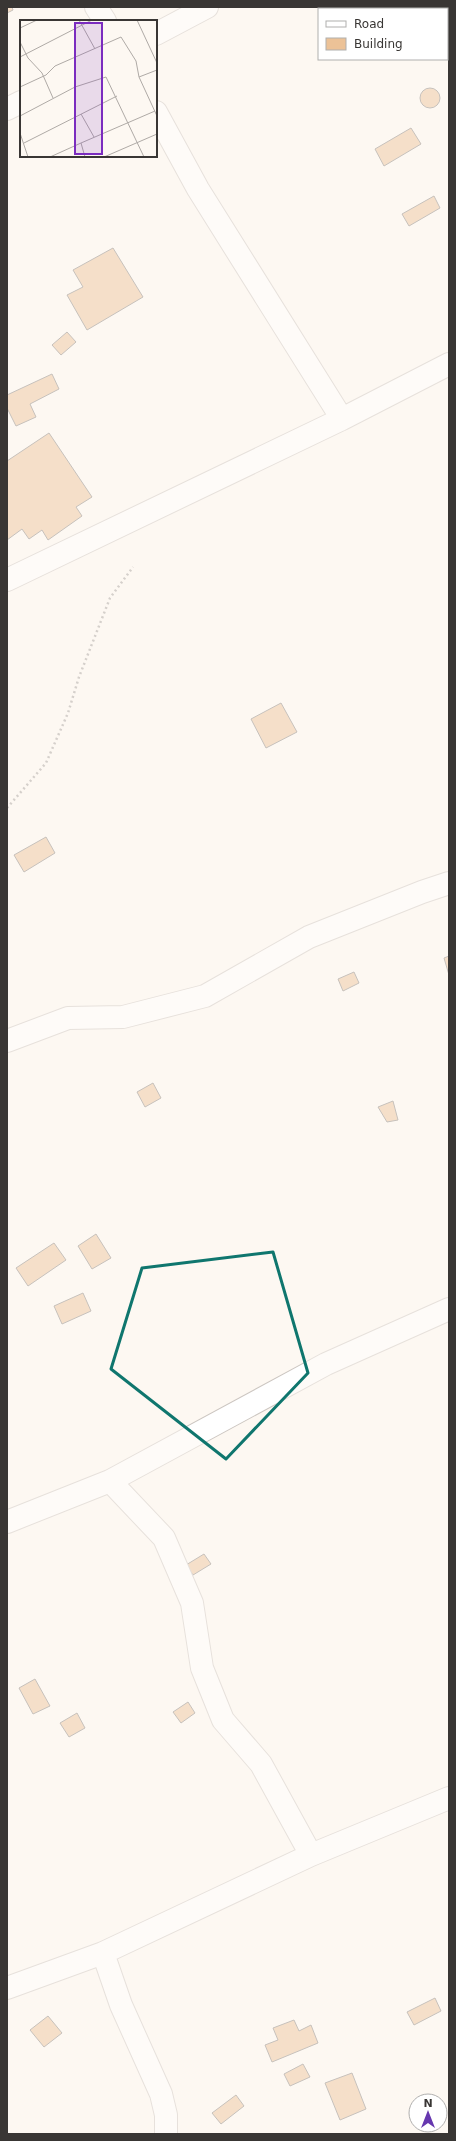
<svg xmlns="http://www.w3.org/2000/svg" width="456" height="2141" font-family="'DejaVu Sans',sans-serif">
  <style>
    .building { fill: #ecc297; stroke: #847f7a }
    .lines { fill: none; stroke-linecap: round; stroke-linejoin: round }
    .minor-casing { stroke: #ccc6c1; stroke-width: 24 }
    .path { stroke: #a4a09c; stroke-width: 2.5; stroke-dasharray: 2 3; stroke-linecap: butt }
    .minor { stroke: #fff; stroke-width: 22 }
    .marked { fill: none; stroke: #0f766e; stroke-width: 3; stroke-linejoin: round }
    .inset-road { fill: none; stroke: #afaaa6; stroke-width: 1 }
    .view { fill: #7b2cbf; fill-opacity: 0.15; stroke: #7b2cbf; stroke-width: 2 }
    .inset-edge { fill: none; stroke: #393634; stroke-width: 2 }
  </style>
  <rect width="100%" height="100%" fill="#fdf8f2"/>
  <path class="building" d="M 7,7 L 12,7 L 13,10 L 7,13 Z
    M420 98a10 10 0 1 1 20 0a10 10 0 1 1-20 0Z
    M 411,128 L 421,144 L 384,166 L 375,149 Z
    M 434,196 L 440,208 L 409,226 L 402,214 Z
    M 113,248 L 143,297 L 87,330 L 67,295 L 83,287 L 73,270 Z
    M 67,332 L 76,342 L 61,355 L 52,345 Z
    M 52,374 L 59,389 L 30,404 L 36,417 L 16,426 L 7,408 L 7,395 Z
    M 49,433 L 92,497 L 76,507 L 82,516 L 48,540 L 42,530 L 29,539 L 22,529 L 7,540 L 7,461 Z
    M 281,703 L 297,732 L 266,748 L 251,719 Z
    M 46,837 L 55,853 L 24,872 L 14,855 Z
    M 449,956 L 449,975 L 444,958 Z
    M 354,972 L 359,983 L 343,991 L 338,979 Z
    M 153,1083 L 161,1098 L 145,1107 L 137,1092 Z
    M 393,1101 L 398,1120 L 387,1122 L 378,1107 Z
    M 96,1234 L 111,1258 L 92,1269 L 78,1246 Z
    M 54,1243 L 66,1260 L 28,1286 L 16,1268 Z
    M 83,1293 L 91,1311 L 62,1324 L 54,1306 Z
    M 204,1554 L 211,1564 L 193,1575 L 186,1565 Z
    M 35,1679 L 50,1706 L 33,1714 L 19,1688 Z
    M 188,1702 L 195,1713 L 181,1723 L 173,1712 Z
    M 77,1713 L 85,1728 L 69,1737 L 60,1723 Z
    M 435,1998 L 441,2011 L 414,2025 L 407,2012 Z
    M 48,2016 L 62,2033 L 44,2047 L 30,2030 Z
    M 294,2020 L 299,2031 L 311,2025 L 318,2043 L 272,2062 L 265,2045 L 278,2040 L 273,2028 Z
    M 303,2064 L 310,2077 L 290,2086 L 284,2074 Z
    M 352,2073 L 366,2109 L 340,2120 L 325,2083 Z
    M 236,2095 L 244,2106 L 221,2124 L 212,2113 Z"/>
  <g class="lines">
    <defs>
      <path id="minor" d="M 96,7 L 105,21
        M 156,34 L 207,7
        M 7,109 L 21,102
        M 156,112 L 198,189 L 342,419
        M 7,580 L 342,419 L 449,364
        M 7,1041 L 68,1018 L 123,1017 L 205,996 L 309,937 L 422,892 L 449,883
        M 110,1481 L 164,1538 L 192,1603 L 202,1668 L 223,1720 L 261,1764 L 311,1855
        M 7,1522 L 110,1481 L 326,1364 L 449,1309
        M 7,1988 L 103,1953
        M 166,2134 L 166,2115 L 161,2094 L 121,2005 L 103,1953 L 311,1855 L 449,1798"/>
    </defs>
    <use href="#minor" class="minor-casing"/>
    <path class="path" d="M 7,808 L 46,763 L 68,713 L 79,677 L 110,598 L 133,567"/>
    <use href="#minor" class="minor"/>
  </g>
  <path d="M0 0H456V2141H0ZM 273,1252 L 308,1373 L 226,1459 L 111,1369 L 142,1268 Z" fill="#fdf8f2" fill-opacity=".55" fill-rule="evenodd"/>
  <path class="marked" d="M 273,1252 L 308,1373 L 226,1459 L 111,1369 L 142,1268 Z"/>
  <g transform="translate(20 20)">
    <rect width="137" height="137" fill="#fdf8f2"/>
    <path class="inset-road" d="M 59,0 L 75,29M 117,0 L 137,43M 0,8 L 17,0M 0,22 L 8,38 L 22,53 L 33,78M 0,37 L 72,0M 119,57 L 137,50M 0,67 L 26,55 L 35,46 L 101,17 L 116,41 L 119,57 L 137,96M 61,94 L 74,117M 0,96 L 55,67 L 86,57 L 124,137M 0,113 L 8,137M 4,123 L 97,76M 30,137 L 61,123M 65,137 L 61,123 L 135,91M 84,137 L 137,114"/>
    <path class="view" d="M 55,3 L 82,3 L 82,134 L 55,134 Z"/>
    <rect width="137" height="137" class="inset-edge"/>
  </g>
  <rect width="456" height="2141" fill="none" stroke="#393634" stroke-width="16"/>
  <rect x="318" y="8" width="130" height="52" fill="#ffffff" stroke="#b0afae"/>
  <rect x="326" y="21" width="20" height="6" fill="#ffffff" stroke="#b0afae"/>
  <text x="354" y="28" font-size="12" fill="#393634">Road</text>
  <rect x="326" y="38" width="20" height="12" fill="#ecc297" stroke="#b0afae"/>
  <text x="354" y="48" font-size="12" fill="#393634">Building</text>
  <g transform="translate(428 2113)"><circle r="19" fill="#ffffff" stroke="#b0afae"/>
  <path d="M0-3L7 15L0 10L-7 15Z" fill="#6637af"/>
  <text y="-6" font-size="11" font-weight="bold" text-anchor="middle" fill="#393634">N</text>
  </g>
</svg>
